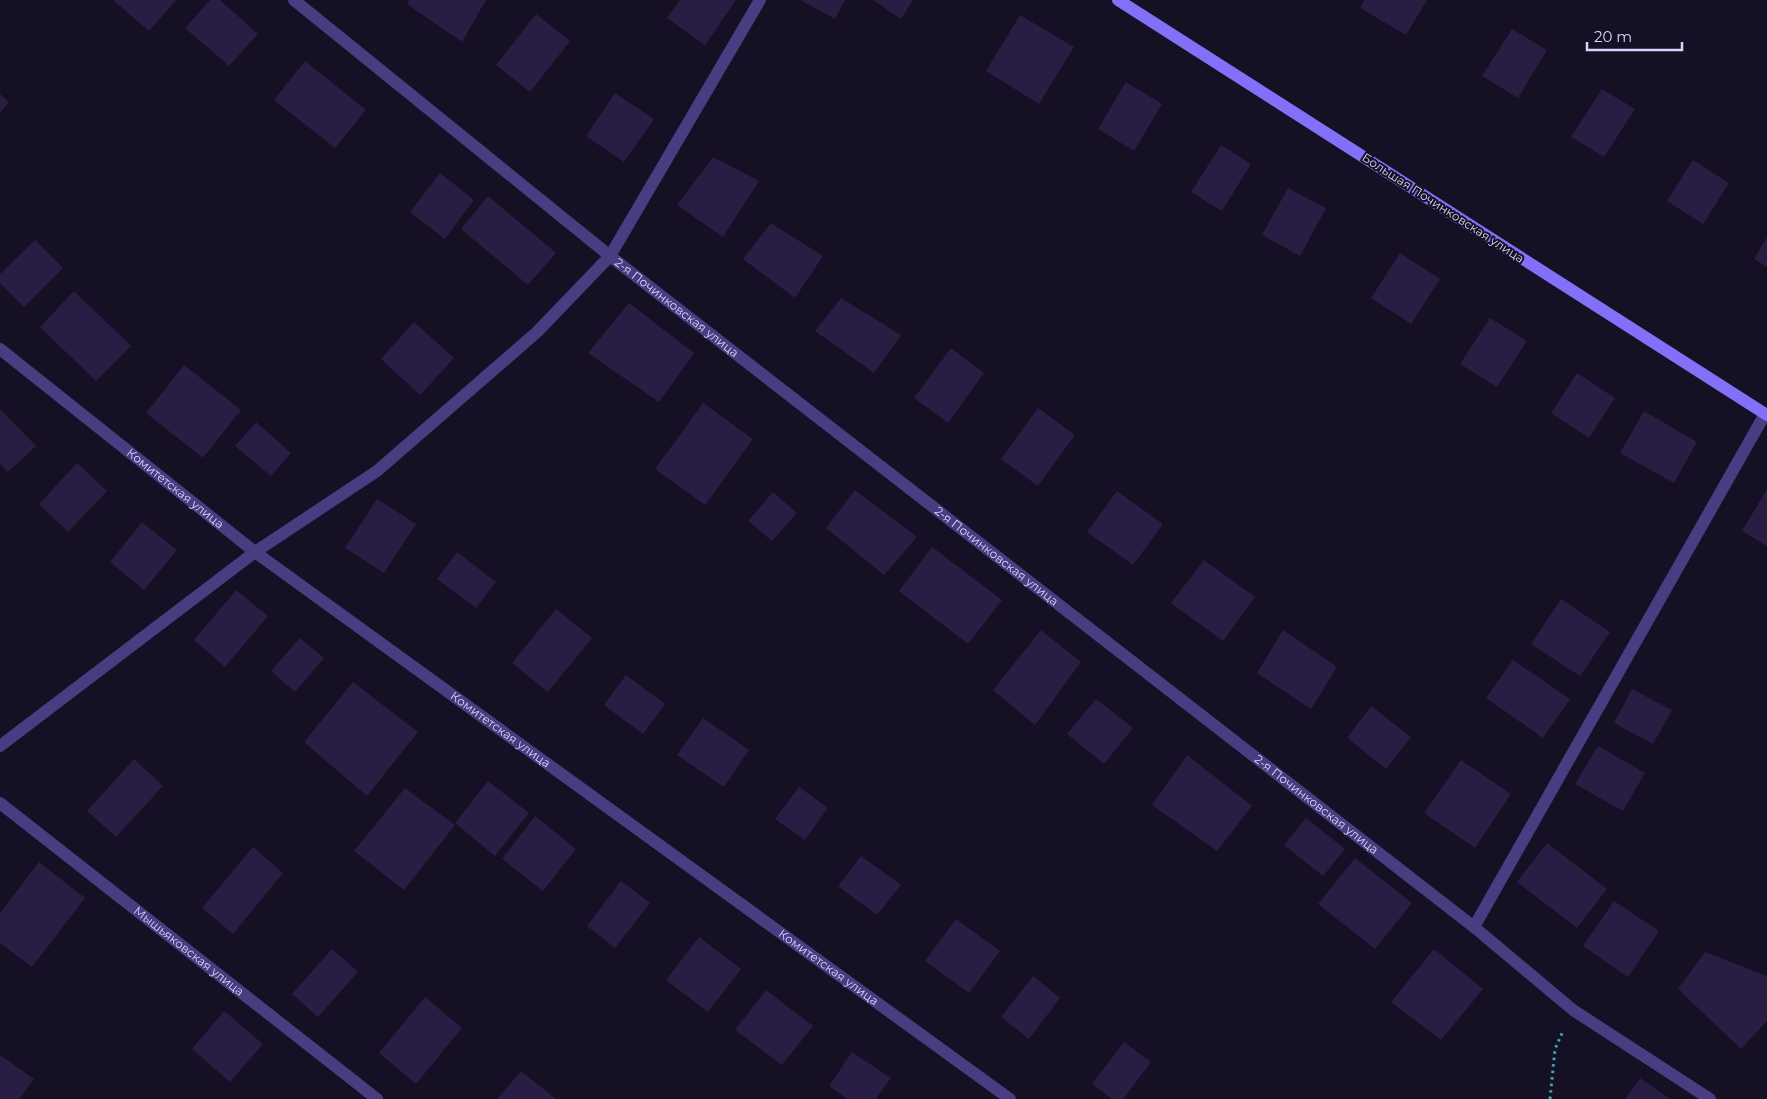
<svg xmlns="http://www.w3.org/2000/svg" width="1767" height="1099" font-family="Montserrat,sans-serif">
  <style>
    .building { fill: #291d44 }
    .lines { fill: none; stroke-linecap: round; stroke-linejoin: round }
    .path { stroke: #35aab0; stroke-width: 3; stroke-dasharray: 2.5 4; stroke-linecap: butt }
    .lane { stroke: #473d80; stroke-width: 12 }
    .street { stroke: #473d80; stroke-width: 12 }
    .secondary { stroke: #8370f8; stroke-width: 12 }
    .labels { text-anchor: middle; stroke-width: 4; stroke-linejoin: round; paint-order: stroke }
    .street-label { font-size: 12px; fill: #ddd4fd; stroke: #151024 }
  </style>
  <rect width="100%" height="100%" fill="#151024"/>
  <path class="building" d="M 113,0 L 176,0 L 149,31 Z
    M 210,0 L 220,0 L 258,34 L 229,66 L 185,28 Z
    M 409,0 L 486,0 L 462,42 L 407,4 Z
    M 680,0 L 736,0 L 705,45 L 667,18 Z
    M 800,0 L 845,0 L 835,19 Z
    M 873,0 L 913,0 L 901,19 Z
    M 1364,0 L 1427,0 L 1406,35 L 1360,8 Z
    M 536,14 L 570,41 L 530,92 L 496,65 Z
    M 1020,15 L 1074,47 L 1039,104 L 986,71 Z
    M 1512,29 L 1547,50 L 1518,98 L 1482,76 Z
    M 305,61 L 366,110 L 335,148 L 274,100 Z
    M 1126,82 L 1162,104 L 1134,151 L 1098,129 Z
    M 1602,89 L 1635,109 L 1604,157 L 1571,137 Z
    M 615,93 L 654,119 L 624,162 L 586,136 Z
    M 0,94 L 9,102 L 0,113 Z
    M 1221,145 L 1251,164 L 1222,211 L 1191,192 Z
    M 713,157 L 759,181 L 723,237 L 677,205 Z
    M 1693,160 L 1729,183 L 1703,224 L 1667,201 Z
    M 440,173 L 474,200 L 445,239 L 410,212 Z
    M 1288,188 L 1326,208 L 1300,256 L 1262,235 Z
    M 488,196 L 556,253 L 528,285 L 461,229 Z
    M 771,223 L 823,256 L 795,298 L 743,259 Z
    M 1767,237 L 1767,267 L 1754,259 Z
    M 35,240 L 63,268 L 24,307 L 0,283 L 0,274 Z
    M 1400,253 L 1440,279 L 1411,324 L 1371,298 Z
    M 74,291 L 131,346 L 96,381 L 40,327 Z
    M 841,298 L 901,335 L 874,373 L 815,331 Z
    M 629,303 L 694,353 L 659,402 L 588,353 Z
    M 1490,318 L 1527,341 L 1497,387 L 1460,364 Z
    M 414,322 L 454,358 L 420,395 L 381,359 Z
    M 951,348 L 984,373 L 948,423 L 914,398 Z
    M 184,365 L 241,410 L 203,458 L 146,413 Z
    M 1577,373 L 1615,398 L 1589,438 L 1551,413 Z
    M 703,403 L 753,439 L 705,505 L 655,469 Z
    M 1038,408 L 1075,435 L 1038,486 L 1001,459 Z
    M 0,409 L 36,446 L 8,472 L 0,464 Z
    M 1644,411 L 1697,442 L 1674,483 L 1620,453 Z
    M 256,422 L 291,453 L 271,476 L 235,446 Z
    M 77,463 L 107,491 L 68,532 L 39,504 Z
    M 1767,489 L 1767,546 L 1742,531 Z
    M 855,490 L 917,537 L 884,575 L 826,528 Z
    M 1117,491 L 1163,524 L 1133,565 L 1087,532 Z
    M 773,492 L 797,513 L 772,541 L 748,521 Z
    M 377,499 L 416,524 L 384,573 L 345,548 Z
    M 142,522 L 177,550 L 144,590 L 110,562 Z
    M 932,547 L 1002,600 L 968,644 L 899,591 Z
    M 457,552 L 496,582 L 476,608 L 437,579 Z
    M 1204,560 L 1255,597 L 1223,641 L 1171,603 Z
    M 236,590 L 268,616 L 225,667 L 194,640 Z
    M 1561,599 L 1610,632 L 1580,676 L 1531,644 Z
    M 556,609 L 592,638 L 548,692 L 512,663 Z
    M 1041,630 L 1081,662 L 1035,725 L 993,690 Z
    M 1283,630 L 1337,667 L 1311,709 L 1257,673 Z
    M 300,638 L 324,658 L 295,692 L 271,671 Z
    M 1513,660 L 1570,699 L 1543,738 L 1486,698 Z
    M 626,675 L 665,704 L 643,734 L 604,705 Z
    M 353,682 L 418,732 L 367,796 L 304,742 Z
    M 1632,689 L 1672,710 L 1653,744 L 1614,723 Z
    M 1096,699 L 1133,728 L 1104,764 L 1067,734 Z
    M 1371,706 L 1411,737 L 1386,769 L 1347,738 Z
    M 703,718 L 749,750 L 724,787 L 677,755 Z
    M 1598,746 L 1645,773 L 1623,811 L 1575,784 Z
    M 1187,755 L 1252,806 L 1217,851 L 1152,805 Z
    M 134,759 L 163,786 L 116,837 L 87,811 Z
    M 1461,760 L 1511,794 L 1475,848 L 1424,813 Z
    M 488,781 L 529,813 L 495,856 L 455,823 Z
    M 799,787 L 828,808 L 805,840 L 775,819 Z
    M 405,788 L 455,825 L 404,890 L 354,851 Z
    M 535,816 L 576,849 L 543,891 L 502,859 Z
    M 1306,818 L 1345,849 L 1323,876 L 1284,845 Z
    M 1547,843 L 1607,889 L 1577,928 L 1517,882 Z
    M 253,847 L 283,873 L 233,934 L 202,908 Z
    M 861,856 L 901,885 L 877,915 L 838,886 Z
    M 1355,858 L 1412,903 L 1375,949 L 1318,904 Z
    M 39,862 L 85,898 L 32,967 L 0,943 L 0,913 Z
    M 621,881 L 650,903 L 615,948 L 587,926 Z
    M 1614,901 L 1659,931 L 1628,977 L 1583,946 Z
    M 956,919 L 1000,951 L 969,993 L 925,961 Z
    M 699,937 L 741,969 L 708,1012 L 666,980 Z
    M 332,949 L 358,972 L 318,1017 L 292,994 Z
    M 1434,949 L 1483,989 L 1441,1040 L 1391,1002 Z
    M 1705,952 L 1767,976 L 1767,1021 L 1741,1049 L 1678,989 Z
    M 1033,976 L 1060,998 L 1029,1039 L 1001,1017 Z
    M 766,990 L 813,1026 L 782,1065 L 735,1030 Z
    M 425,997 L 462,1028 L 416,1084 L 379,1053 Z
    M 224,1011 L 263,1044 L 230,1082 L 192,1049 Z
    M 1124,1042 L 1151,1062 L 1123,1099 L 1112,1099 L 1092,1084 Z
    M 852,1052 L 891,1078 L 876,1099 L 847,1099 L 829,1086 Z
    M 0,1055 L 34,1079 L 19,1099 L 0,1099 Z
    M 521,1071 L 556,1099 L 497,1099 Z
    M 1640,1078 L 1670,1099 L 1625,1099 Z"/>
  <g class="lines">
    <path class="path" d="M 1550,1099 L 1555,1049 L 1563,1031"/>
    <path class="lane" d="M 0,746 L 255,552 L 377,471 L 537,332 L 610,256 L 760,0
      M 1474,927 L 1765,414"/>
    <g class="street">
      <path id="s1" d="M 294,0 L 610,256 L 1474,927 L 1573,1010 L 1710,1099"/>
      <path id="s2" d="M 0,349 L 255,552 L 1010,1099"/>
      <path id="s3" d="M 0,803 L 377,1099"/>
    </g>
    <path class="secondary" d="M 1118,0 L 1767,415"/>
  </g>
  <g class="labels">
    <g class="street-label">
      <text transform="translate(1443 208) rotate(33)" y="4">Большая Починковская улица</text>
      <text dy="4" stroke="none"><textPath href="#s1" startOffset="491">2-я Починковская улица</textPath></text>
      <text dy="4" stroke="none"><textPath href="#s2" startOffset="224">Комитетская улица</textPath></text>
      <text dy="4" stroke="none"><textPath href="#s1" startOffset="896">2-я Починковская улица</textPath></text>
      <text dy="4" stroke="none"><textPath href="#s2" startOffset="629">Комитетская улица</textPath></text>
      <text dy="4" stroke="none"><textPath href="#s1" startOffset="1301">2-я Починковская улица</textPath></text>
      <text dy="4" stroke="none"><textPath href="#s3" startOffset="240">Мышьяковская улица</textPath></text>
      <text dy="4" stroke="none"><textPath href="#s2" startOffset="1034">Комитетская улица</textPath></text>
    </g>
  </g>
  <path d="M1587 42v8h95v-8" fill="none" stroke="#ddd4fd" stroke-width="2.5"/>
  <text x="1594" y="42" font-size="15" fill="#ddd4fd" stroke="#151024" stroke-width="4" paint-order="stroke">20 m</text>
</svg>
